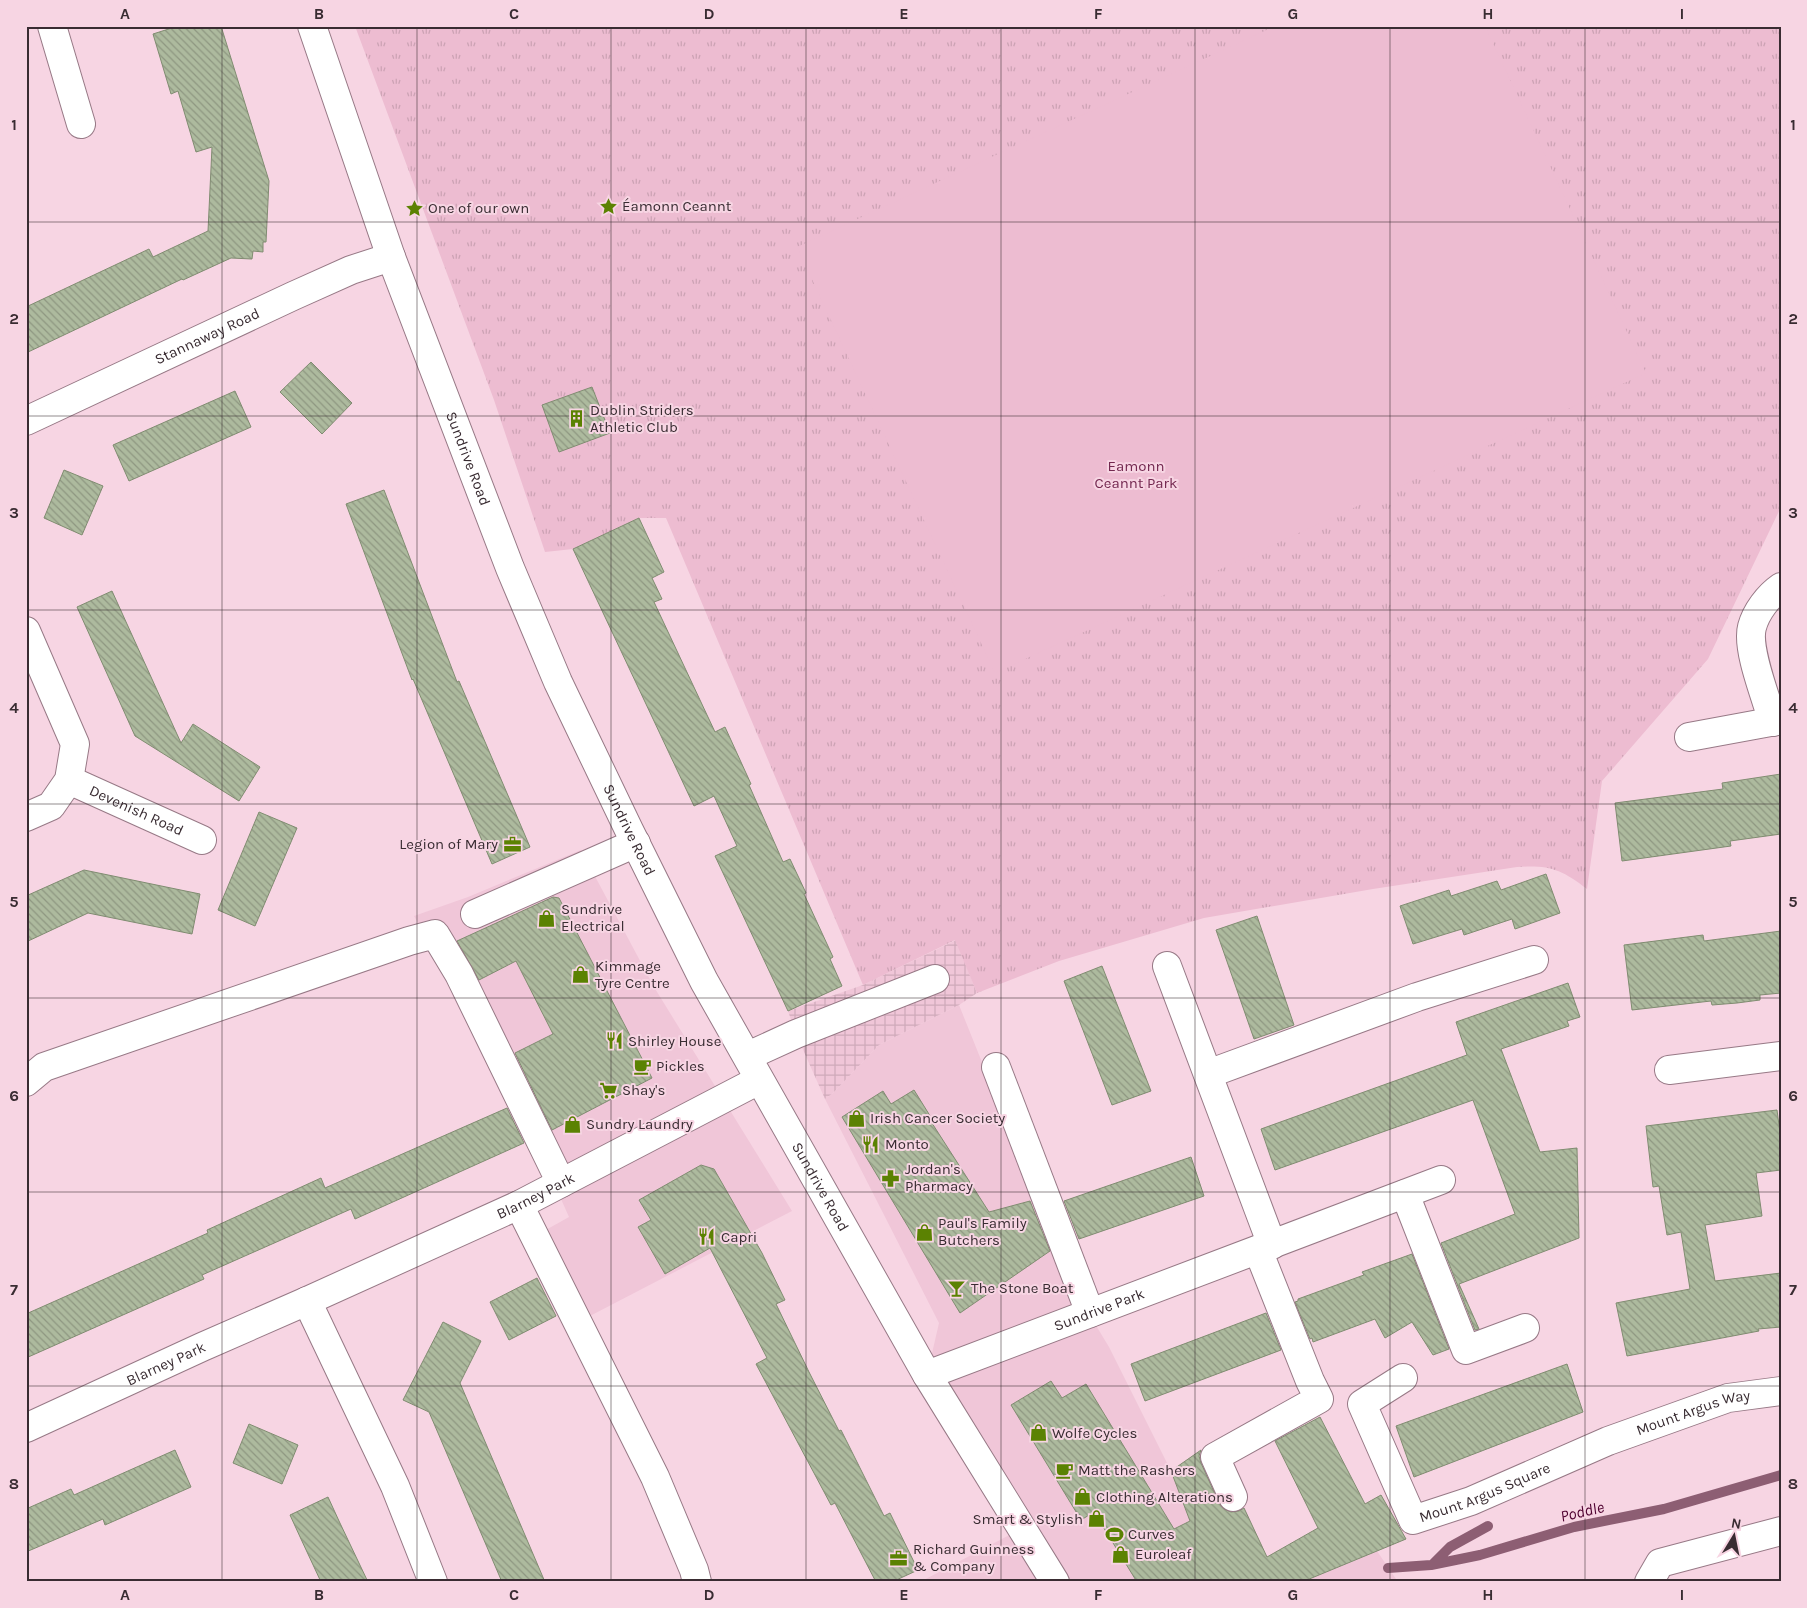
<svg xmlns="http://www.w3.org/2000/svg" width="1807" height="1608" font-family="Karla,sans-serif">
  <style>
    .built { fill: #f0c6d8 }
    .industrial { fill: url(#industrial-grid) }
    .park { fill: url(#park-tufts) }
    .pitch { fill: #edbcd1 }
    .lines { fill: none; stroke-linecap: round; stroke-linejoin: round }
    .stream { stroke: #8d5e73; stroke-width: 10 }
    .building { fill: url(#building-back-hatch); stroke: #808c71 }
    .minor-casing { stroke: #977986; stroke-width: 30 }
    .minor { stroke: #fff; stroke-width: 28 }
    .grid { fill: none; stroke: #392c32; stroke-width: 1; stroke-opacity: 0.55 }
    .labels { text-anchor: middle; stroke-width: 4; stroke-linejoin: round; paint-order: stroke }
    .poi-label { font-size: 15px; fill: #392c32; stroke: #f7d5e3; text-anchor: start }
    .street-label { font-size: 15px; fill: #392c32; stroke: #f7d5e3 }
    .park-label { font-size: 15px; fill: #742850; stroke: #f7d5e3 }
    .water-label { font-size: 16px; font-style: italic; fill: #4f0130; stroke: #f7d5e3 }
    .neatline { fill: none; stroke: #392c32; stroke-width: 2 }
    .grid-label { font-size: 16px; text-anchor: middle; font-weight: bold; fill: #392c32 }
  </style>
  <defs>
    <pattern id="industrial-grid" width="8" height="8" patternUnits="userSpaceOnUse" patternTransform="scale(1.25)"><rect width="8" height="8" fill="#f0c6d8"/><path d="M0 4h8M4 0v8" fill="none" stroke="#cfaaba"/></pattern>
    <pattern id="park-tufts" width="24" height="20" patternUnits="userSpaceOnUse" patternTransform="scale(1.25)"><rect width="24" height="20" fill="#edbcd1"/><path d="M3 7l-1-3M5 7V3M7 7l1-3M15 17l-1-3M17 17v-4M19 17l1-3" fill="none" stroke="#cca2b4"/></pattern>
    <pattern id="building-back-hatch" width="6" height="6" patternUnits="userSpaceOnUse" patternTransform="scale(1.25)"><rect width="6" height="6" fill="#adba9e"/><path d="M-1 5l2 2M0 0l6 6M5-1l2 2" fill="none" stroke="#8e9781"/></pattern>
  </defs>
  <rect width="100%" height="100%" fill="#f7d5e3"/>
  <path class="built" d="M 581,850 L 654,987 L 792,1211 L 588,1317 L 544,1231 L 569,1217 L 517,1100 L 414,916 L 468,897 Z
    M 959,1005 L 1072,1286 L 1109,1347 L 1171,1471 L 1205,1447 L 1217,1466 L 1206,1474 L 1230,1513 L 1243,1504 L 1269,1561 L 1318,1528 L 1381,1495 L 1406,1539 L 1377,1551 L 1398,1582 L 920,1582 L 1021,1529 L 927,1375 L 939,1323 L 825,1099 L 833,1093 L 879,1045 Z"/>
  <path class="industrial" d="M 956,940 L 977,993 L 959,1005 L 879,1045 L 833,1093 L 825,1099 L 796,1034 L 788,1011 L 863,985 Z"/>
  <path class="park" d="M 355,26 L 1781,26 L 1781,507 L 1708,659 L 1602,781 L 1587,889 C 1561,869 1549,865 1517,867 L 1373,889 L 1204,918 L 1059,961 L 977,993 L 955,940 L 863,985 L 666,518 L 639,518 L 573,549 L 545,552 L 494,400 Z"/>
  <path class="pitch" d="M 1275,26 L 1485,26 L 1646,373 L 995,673 L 797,247 Z"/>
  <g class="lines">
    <path class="stream" d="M 1432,1565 L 1450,1547 L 1488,1526
      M 1388,1568 L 1431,1565 L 1480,1555 L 1574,1527 L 1664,1509 L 1781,1475"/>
  </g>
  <path class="building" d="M 178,26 L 221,26 L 269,181 L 266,242 L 263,242 L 263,252 L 253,251 L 252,259 L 231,258 L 183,280 L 182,279 L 26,353 L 26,307 L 149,249 L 153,257 L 208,231 L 212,147 L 196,152 L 178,91 L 171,94 L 153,34 Z
    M 311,362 L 352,403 L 322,434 L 280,392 Z
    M 592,387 L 610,433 L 559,452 L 542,405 Z
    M 235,391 L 251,427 L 129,481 L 113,445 Z
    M 64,470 L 103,486 L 82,535 L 44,518 Z
    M 384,490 L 457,682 L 459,681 L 530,847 L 492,864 L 413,679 L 412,680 L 346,504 Z
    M 639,518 L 664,572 L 652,578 L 662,599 L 654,602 L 715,732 L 725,727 L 751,784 L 749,785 L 783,862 L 790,859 L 806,893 L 804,894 L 833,957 L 830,959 L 842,986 L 788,1011 L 715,856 L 737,846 L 714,796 L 694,806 L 573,549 Z
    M 112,591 L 181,743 L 193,724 L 260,767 L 239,801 L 135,736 L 77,607 Z
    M 1781,774 L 1781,834 L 1730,841 L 1731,846 L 1622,861 L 1615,803 L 1723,789 L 1722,783 Z
    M 259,812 L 297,828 L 255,926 L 218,910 Z
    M 84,870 L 200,894 L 192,934 L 88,913 L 26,942 L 26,896 Z
    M 1546,874 L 1560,913 L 1515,929 L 1512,919 L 1464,935 L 1462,929 L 1413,944 L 1400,906 L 1449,890 L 1451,896 L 1497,881 L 1501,890 Z
    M 553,897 L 559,898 L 652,1078 L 552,1130 L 515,1053 L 553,1034 L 516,961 L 479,980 L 457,941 Z
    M 1257,916 L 1294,1025 L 1254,1039 L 1216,930 Z
    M 1781,931 L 1781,993 L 1760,995 L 1760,1000 L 1737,1003 L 1712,1005 L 1711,1001 L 1632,1010 L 1624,945 L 1703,935 L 1704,941 Z
    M 1102,966 L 1151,1091 L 1112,1105 L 1064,981 Z
    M 1568,983 L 1580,1017 L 1567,1021 L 1569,1026 L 1501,1049 L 1540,1152 L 1577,1148 L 1579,1238 L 1459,1284 L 1479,1329 L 1475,1330 L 1441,1243 L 1515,1214 L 1473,1100 L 1275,1170 L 1261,1129 L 1467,1055 L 1456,1022 Z
    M 914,1090 L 932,1119 L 930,1120 L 989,1212 L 1030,1201 L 1050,1251 L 960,1313 L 842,1117 L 883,1091 L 891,1104 Z
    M 507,1108 L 524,1143 L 355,1219 L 351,1209 L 202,1275 L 204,1279 L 26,1358 L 26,1314 L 208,1233 L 207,1230 L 321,1178 L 325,1188 Z
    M 1777,1110 L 1781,1140 L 1781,1170 L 1756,1173 L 1762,1216 L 1705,1225 L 1715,1281 L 1781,1273 L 1781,1327 L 1758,1329 L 1759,1331 L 1627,1356 L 1616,1303 L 1690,1289 L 1681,1232 L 1667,1235 L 1659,1186 L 1653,1187 L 1646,1126 Z
    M 1191,1157 L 1204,1196 L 1079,1239 L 1064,1201 Z
    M 701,1165 L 714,1169 L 762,1253 L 785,1300 L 776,1304 L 809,1372 L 839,1431 L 841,1430 L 884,1516 L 890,1513 L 918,1570 L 892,1582 L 876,1582 L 835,1503 L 831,1505 L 756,1364 L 767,1358 L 710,1248 L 665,1274 L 638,1227 L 651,1220 L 639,1200 Z
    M 1412,1254 L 1449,1349 L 1433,1355 L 1412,1322 L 1385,1338 L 1375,1319 L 1313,1342 L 1312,1338 L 1310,1339 L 1295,1302 L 1298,1301 L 1298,1299 L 1364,1275 L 1362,1272 Z
    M 537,1278 L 556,1316 L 509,1340 L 490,1302 Z
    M 1266,1313 L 1281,1350 L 1145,1401 L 1131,1364 Z
    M 443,1322 L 481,1341 L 460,1383 L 545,1582 L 502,1582 L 429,1412 L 403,1400 Z
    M 1567,1364 L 1583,1412 L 1414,1477 L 1396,1426 Z
    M 1051,1381 L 1062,1398 L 1086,1384 L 1174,1529 L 1190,1521 L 1171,1471 L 1201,1450 L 1199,1456 L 1201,1463 L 1219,1503 L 1224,1509 L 1231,1512 L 1239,1511 L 1244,1508 L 1267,1557 L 1318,1528 L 1275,1441 L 1320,1417 L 1365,1504 L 1381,1495 L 1406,1539 L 1302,1582 L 1137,1582 L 1094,1512 L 1081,1520 L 1011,1405 Z
    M 249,1424 L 298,1445 L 282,1484 L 233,1463 Z
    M 175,1450 L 191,1487 L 105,1525 L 103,1519 L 26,1552 L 26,1509 L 71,1489 L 74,1495 Z
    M 328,1497 L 339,1521 L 368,1582 L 321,1582 L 301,1539 L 290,1515 Z"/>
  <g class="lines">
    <defs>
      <g id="minor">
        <path d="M 52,26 L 81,124"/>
        <path id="s1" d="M 312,26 L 391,257 L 510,568 L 558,682 L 629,830 L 704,981 L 927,1375 L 1055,1582"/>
        <path id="s2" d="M 26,421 L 293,296 L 351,270 L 391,257"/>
        <path d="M 26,631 L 75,744 L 69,780 L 51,806 L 26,817"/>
        <path d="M 1773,722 C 1767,700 1746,649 1752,627 C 1756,612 1768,596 1781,587"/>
        <path d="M 1689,737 L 1781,720"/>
        <path id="s3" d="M 69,780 L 202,840"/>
        <path d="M 475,914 L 636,843"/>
        <path d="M 1167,966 L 1272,1245"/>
        <path d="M 748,1056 L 796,1034 L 935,979"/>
        <path d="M 996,1067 L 1090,1313"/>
        <path d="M 1669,1070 L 1781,1056"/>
        <path d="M 1208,1074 L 1417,997 L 1534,960"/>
        <path d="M 26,1082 L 44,1067 L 409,941 L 435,934 L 459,974 L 561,1183"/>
        <path d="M 1405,1194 L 1466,1350 L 1525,1328"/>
        <path d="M 519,1205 L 655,1477 L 694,1570 L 697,1582"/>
        <path d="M 307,1301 L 395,1486 L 433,1582"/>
        <path id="s4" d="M 927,1375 L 1441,1180"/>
        <path id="s5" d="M 1403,1378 L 1362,1404 L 1413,1520 L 1471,1501 L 1608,1441 L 1728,1398 L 1781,1391"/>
        <path id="s6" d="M 26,1428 L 202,1347 L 307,1301 L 519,1205 L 759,1080"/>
        <path d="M 1233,1497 L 1215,1457 L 1319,1399 L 1310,1381 L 1258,1250"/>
        <path d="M 1649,1582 L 1660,1563 L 1781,1531"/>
      </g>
    </defs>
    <use href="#minor" class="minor-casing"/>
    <use href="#minor" class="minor"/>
  </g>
  <path class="grid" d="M 222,26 L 222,1582M 417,26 L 417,1582M 611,26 L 611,1582M 806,26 L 806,1582M 1001,26 L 1001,1582M 1195,26 L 1195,1582M 1390,26 L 1390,1582M 1585,26 L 1585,1582M 26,222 L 1781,222M 26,416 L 1781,416M 26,610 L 1781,610M 26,804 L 1781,804M 26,998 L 1781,998M 26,1192 L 1781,1192M 26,1386 L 1781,1386"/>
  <defs>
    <symbol id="sight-bare" viewBox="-9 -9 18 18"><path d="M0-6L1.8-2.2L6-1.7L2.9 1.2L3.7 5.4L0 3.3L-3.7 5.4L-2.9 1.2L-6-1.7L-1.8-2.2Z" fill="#5b8202" stroke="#f7d5e3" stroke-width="2.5" paint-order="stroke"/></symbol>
    <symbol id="building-bare" viewBox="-9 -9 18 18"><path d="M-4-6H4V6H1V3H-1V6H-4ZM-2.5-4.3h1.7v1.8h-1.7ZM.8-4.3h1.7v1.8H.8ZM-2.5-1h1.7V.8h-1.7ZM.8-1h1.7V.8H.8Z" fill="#5b8202" stroke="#f7d5e3" stroke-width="2.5" paint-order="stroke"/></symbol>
    <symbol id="office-bare" viewBox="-9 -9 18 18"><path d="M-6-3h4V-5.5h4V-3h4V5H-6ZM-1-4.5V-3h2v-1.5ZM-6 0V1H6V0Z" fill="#5b8202" stroke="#f7d5e3" stroke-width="2.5" paint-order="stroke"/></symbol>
    <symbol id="shop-bare" viewBox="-9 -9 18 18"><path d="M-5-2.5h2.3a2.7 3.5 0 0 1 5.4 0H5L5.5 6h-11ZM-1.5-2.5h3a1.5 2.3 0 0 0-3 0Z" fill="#5b8202" stroke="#f7d5e3" stroke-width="2.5" paint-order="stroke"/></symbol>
    <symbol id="restaurant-bare" viewBox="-9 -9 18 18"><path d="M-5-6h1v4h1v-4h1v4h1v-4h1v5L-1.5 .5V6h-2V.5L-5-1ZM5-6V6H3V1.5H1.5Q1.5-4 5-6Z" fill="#5b8202" stroke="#f7d5e3" stroke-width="2.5" paint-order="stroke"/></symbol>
    <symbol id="cafe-bare" viewBox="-9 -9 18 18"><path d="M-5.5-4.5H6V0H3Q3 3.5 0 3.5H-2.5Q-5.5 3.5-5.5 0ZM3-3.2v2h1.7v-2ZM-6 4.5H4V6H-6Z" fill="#5b8202" stroke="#f7d5e3" stroke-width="2.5" paint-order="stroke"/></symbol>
    <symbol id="supermarket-bare" viewBox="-9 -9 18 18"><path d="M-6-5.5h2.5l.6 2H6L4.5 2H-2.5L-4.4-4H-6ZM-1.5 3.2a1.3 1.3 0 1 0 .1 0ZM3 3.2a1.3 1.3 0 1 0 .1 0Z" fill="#5b8202" stroke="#f7d5e3" stroke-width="2.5" paint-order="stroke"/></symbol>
    <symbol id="pharmacy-bare" viewBox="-9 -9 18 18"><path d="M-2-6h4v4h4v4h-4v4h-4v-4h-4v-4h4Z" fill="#5b8202" stroke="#f7d5e3" stroke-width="2.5" paint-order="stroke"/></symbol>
    <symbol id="bar-bare" viewBox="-9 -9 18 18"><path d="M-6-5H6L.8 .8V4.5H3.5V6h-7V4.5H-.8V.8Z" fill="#5b8202" stroke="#f7d5e3" stroke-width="2.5" paint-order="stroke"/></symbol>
    <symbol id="stadium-bare" viewBox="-9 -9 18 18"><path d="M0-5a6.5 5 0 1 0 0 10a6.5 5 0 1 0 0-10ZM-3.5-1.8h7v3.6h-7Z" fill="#5b8202" stroke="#f7d5e3" stroke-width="2.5" paint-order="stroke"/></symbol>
  </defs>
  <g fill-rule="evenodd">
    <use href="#sight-bare" x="596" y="194" width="25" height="25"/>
    <use href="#sight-bare" x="402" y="196" width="25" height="25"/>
    <use href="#building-bare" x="564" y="406" width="25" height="25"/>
    <use href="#office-bare" x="500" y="832" width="25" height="25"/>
    <use href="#shop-bare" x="534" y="906" width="25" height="25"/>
    <use href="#shop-bare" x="568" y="962" width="25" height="25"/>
    <use href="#restaurant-bare" x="602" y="1028" width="25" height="25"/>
    <use href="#cafe-bare" x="630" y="1054" width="25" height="25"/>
    <use href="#supermarket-bare" x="596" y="1078" width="25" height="25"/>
    <use href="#shop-bare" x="844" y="1106" width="25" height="25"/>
    <use href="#shop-bare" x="560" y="1112" width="25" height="25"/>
    <use href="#restaurant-bare" x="858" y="1132" width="25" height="25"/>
    <use href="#pharmacy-bare" x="878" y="1166" width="25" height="25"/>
    <use href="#shop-bare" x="912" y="1220" width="25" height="25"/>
    <use href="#restaurant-bare" x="694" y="1224" width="25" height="25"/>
    <use href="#bar-bare" x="944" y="1276" width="25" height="25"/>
    <use href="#shop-bare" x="1026" y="1420" width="25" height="25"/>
    <use href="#cafe-bare" x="1052" y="1458" width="25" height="25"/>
    <use href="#shop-bare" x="1070" y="1484" width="25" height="25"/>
    <use href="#shop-bare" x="1084" y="1506" width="25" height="25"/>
    <use href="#stadium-bare" x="1102" y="1522" width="25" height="25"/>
    <use href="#shop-bare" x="1108" y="1542" width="25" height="25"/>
    <use href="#office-bare" x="886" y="1546" width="25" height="25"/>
  </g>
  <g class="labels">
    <g class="poi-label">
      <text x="622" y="211">Éamonn Ceannt</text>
      <text x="428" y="213">One of our own</text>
      <text x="590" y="415">Dublin Striders<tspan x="590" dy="17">Athletic Club</tspan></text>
      <text x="498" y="849" text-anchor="end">Legion of Mary</text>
      <text x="561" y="914">Sundrive<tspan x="561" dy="17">Electrical</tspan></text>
      <text x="595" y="971">Kimmage<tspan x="595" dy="17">Tyre Centre</tspan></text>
      <text x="628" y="1046">Shirley House</text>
      <text x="656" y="1071">Pickles</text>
      <text x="622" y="1095">Shay's</text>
      <text x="870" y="1123">Irish Cancer Society</text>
      <text x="586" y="1129">Sundry Laundry</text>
      <text x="885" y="1149">Monto</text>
      <text x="905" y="1174">Jordan's<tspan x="905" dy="17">Pharmacy</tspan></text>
      <text x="938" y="1228">Paul's Family<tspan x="938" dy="17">Butchers</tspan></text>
      <text x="721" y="1242">Capri</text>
      <text x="971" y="1293">The Stone Boat</text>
      <text x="1052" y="1438">Wolfe Cycles</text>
      <text x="1078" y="1475">Matt the Rashers</text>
      <text x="1096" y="1502">Clothing Alterations</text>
      <text x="1083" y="1524" text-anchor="end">Smart &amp; Stylish</text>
      <text x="1128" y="1539">Curves</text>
      <text x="913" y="1554">Richard Guinness<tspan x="913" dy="17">&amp; Company</tspan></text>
      <text x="1135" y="1559">Euroleaf</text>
    </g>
    <g class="street-label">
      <text dy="5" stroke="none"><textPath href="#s2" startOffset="200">Stannaway Road</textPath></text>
      <text dy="5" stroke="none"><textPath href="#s1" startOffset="460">Sundrive Road</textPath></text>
      <text dy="5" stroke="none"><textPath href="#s3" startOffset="74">Devenish Road</textPath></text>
      <text dy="5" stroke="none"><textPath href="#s1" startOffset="865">Sundrive Road</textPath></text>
      <text dy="5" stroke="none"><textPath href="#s1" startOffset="1270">Sundrive Road</textPath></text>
      <text dy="5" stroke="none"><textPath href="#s6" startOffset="560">Blarney Park</textPath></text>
      <text dy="5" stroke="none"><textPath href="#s4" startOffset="184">Sundrive Park</textPath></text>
      <text dy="5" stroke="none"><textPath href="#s6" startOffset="154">Blarney Park</textPath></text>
      <text dy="5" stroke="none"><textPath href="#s5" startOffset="476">Mount Argus Way</textPath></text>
      <text dy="5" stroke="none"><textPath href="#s5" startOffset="252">Mount Argus Square</textPath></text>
    </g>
    <g class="park-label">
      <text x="1136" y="471">Eamonn<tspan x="1136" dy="17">Ceannt Park</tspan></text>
    </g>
    <g class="water-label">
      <text transform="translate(1582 1511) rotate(-13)" y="6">Poddle</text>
    </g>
  </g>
  <rect width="1807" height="1608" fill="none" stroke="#f7d5e3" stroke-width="55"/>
  <g transform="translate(1734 1536) rotate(10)" stroke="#f7d5e3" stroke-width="4" paint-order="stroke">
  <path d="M0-4L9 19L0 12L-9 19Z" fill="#392c32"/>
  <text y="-8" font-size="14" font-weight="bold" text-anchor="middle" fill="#392c32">N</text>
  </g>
  <rect x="28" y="28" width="1752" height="1552" class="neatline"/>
  <g class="grid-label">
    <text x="125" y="19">A</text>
    <text x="319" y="19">B</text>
    <text x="514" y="19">C</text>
    <text x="709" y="19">D</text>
    <text x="904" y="19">E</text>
    <text x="1098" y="19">F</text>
    <text x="1293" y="19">G</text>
    <text x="1488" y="19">H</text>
    <text x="1682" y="19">I</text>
    <text x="14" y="130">1</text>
    <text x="1793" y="130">1</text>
    <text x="14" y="324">2</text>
    <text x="1793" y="324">2</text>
    <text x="14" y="518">3</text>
    <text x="1793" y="518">3</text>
    <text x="14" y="713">4</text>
    <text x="1793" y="713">4</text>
    <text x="14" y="907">5</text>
    <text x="1793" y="907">5</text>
    <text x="14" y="1101">6</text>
    <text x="1793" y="1101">6</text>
    <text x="14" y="1295">7</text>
    <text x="1793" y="1295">7</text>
    <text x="14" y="1489">8</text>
    <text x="1793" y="1489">8</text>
    <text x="125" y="1600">A</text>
    <text x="319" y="1600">B</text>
    <text x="514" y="1600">C</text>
    <text x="709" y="1600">D</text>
    <text x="904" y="1600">E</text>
    <text x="1098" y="1600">F</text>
    <text x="1293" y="1600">G</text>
    <text x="1488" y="1600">H</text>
    <text x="1682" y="1600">I</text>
  </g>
</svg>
